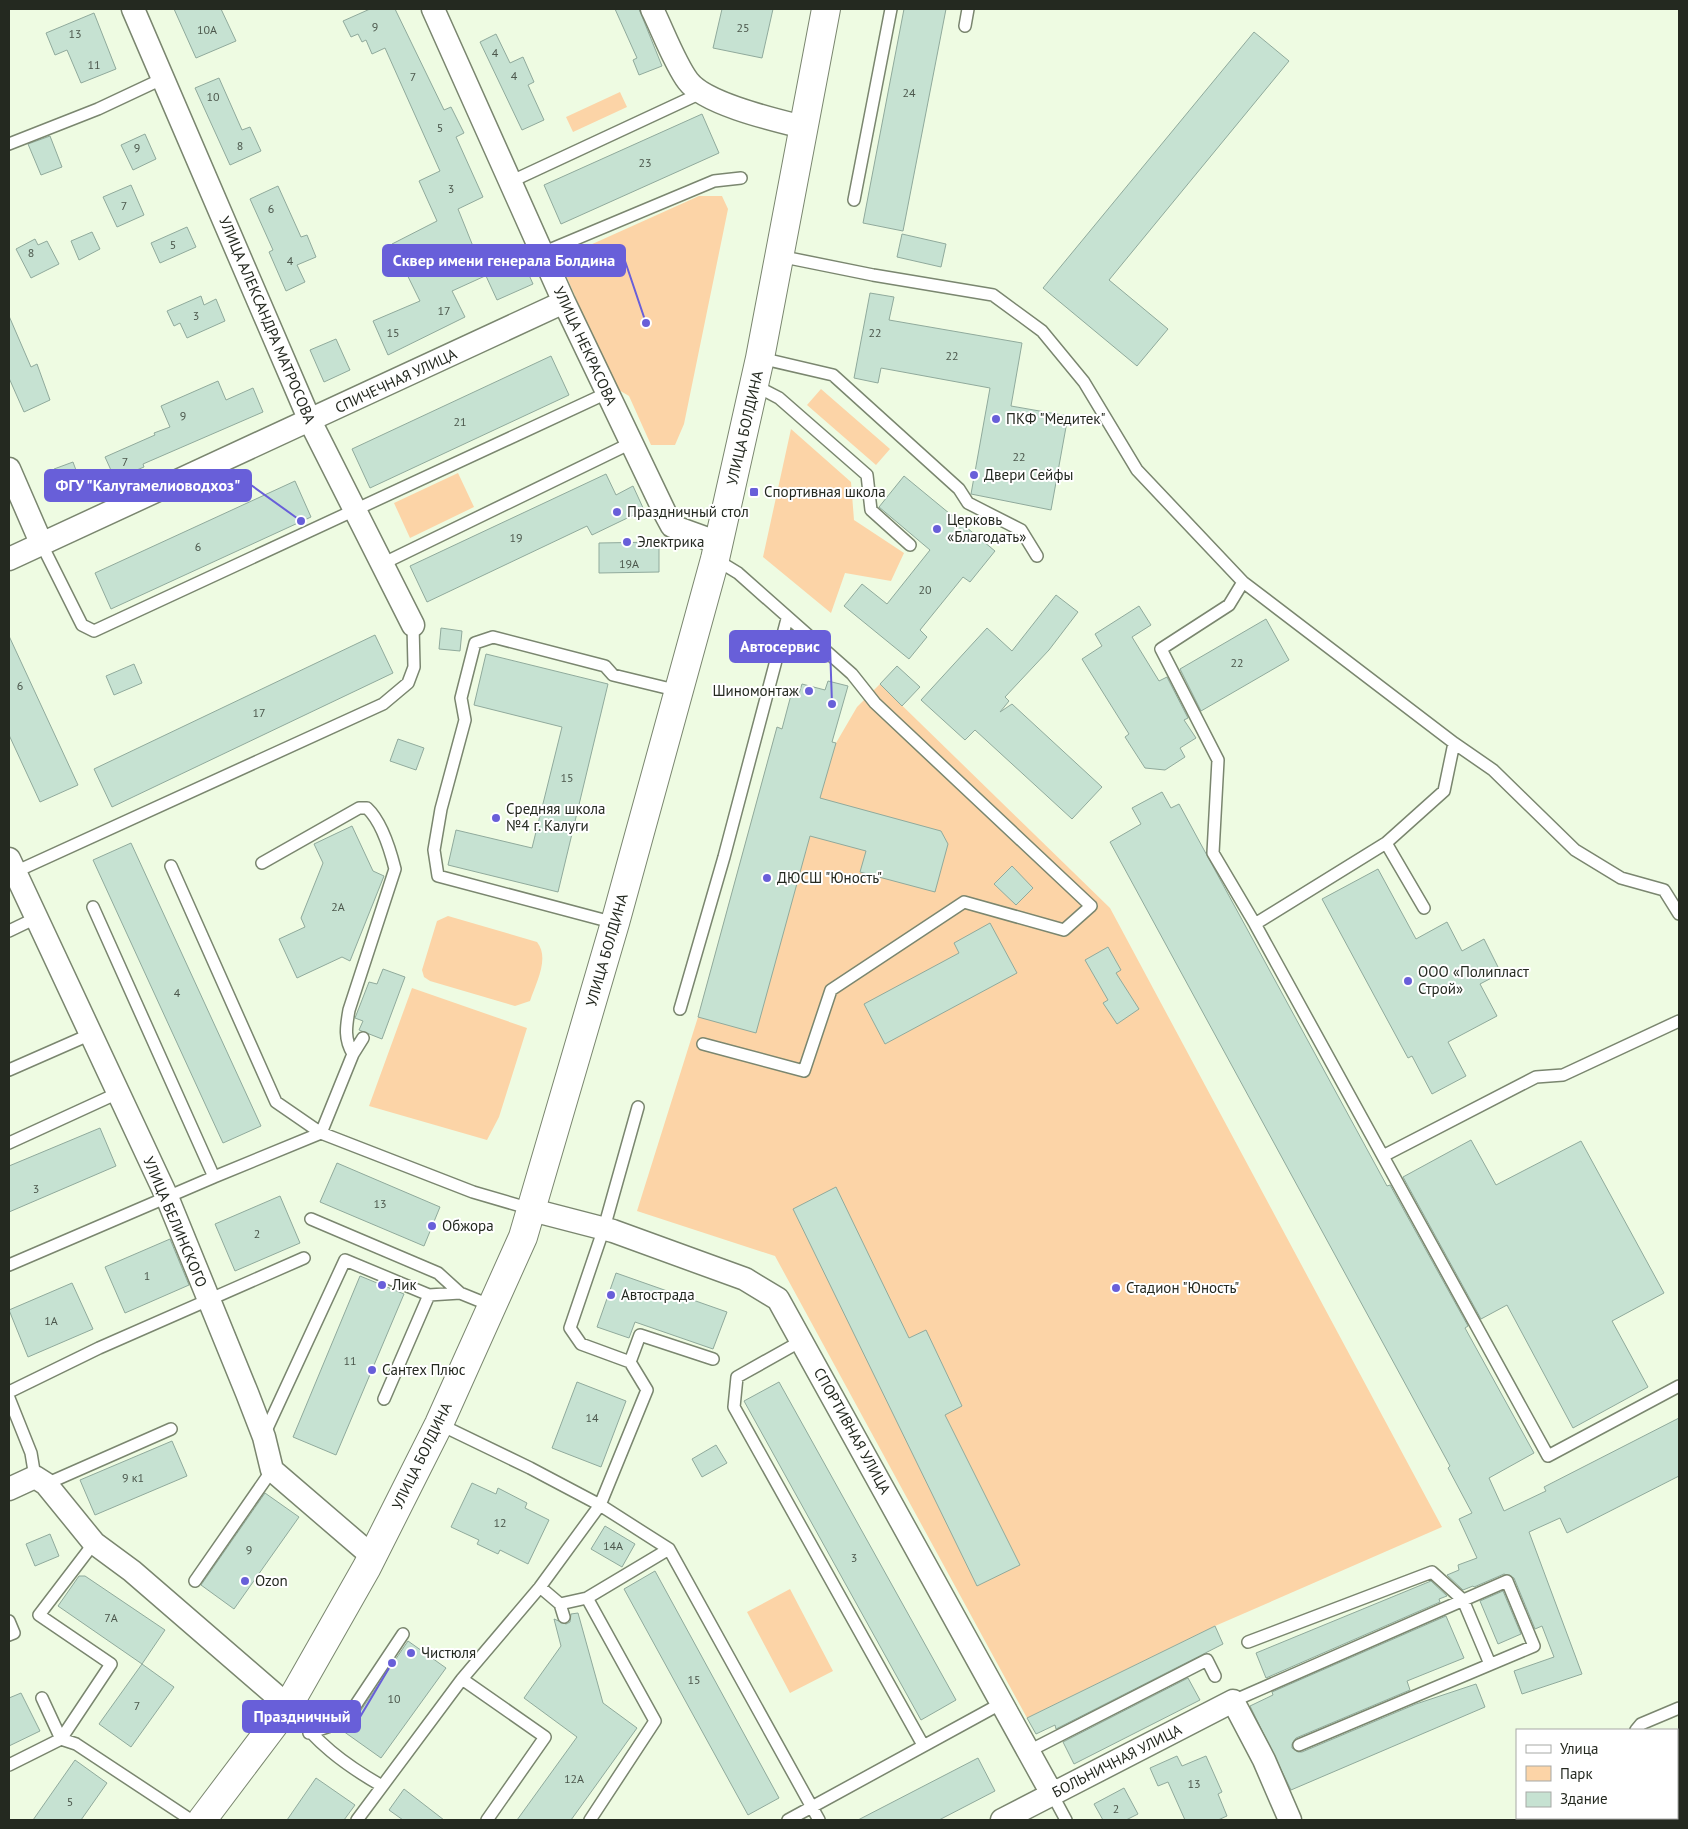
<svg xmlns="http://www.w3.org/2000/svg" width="1688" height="1829" font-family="'PT Sans',sans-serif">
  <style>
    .green { fill: #fcd4a7 }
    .building { fill: #c6e2d2; stroke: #90aa9c }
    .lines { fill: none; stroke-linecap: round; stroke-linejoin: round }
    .service-casing { stroke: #7a866f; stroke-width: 14 }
    .minor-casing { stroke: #7a866f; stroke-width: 25 }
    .secondary-casing { stroke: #7a866f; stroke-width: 30 }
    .service { stroke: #fff; stroke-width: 11 }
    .minor { stroke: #fff; stroke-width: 22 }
    .secondary { stroke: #fff; stroke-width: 28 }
    .poi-dot { fill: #685fd9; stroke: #fff; stroke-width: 2 }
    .labels { text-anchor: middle; stroke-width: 4; stroke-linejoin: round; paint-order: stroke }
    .number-label { font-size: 12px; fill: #4c574c }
    .street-label { font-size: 15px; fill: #242920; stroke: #fff }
    .poi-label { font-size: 15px; fill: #242920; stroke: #fff; text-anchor: start }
    .leader { fill: none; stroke: #685fd9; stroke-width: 2 }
    .callout-dot { fill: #685fd9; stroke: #fff; stroke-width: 2 }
    .callout { fill: #685fd9; stroke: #685fd9; stroke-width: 2 }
    .callout-label { font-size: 16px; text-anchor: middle; font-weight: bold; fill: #fff }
  </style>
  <rect width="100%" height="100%" fill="#eefbe2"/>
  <path class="green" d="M 620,92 L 627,107 L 573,132 L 566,117 Z
    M 699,196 L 722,196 L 728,209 L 684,424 L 675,445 L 651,445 L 629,396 L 614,387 L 559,259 Z
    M 821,389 L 890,449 L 876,465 L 807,405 Z
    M 791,429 L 851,482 L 854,520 L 904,553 L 891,581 L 845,573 L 831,613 L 763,557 Z
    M 458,473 L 474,507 L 410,538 L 394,503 Z
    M 880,684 L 1110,908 L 1442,1527 L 1215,1626 L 1027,1718 L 775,1256 L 637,1211 L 698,1017 L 777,727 L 836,743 L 857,707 Z
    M 448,916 L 537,942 C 550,958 536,983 530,1001 L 515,1006 L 430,981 L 424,977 L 422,970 L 437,921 Z
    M 412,988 L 527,1028 L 499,1117 L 487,1140 L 369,1106 Z
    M 790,1589 L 833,1671 L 790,1693 L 747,1612 Z"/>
  <path class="building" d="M 174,9 L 221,9 L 236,41 L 196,58 Z
    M 370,9 L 395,9 L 444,110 L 451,107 L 464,133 L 456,137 L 483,197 L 458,209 L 485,276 L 452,291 L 465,317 L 388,355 L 373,321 L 420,301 L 392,244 L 437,221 L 419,181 L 440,171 L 385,48 L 372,54 L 366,40 L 362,42 L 358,34 L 351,37 L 343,21 Z
    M 615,9 L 639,9 L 662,66 L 639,75 L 633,60 L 637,58 Z
    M 722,9 L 773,9 L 762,58 L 713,48 Z
    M 904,9 L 946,9 L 903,231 L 863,223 Z
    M 94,13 L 116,69 L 81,83 L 67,50 L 55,55 L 46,33 Z
    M 1254,32 L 1289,61 L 1109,280 L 1168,329 L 1137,366 L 1043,288 Z
    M 496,34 L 510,63 L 523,57 L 534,82 L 528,85 L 544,120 L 522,130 L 480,42 Z
    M 219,78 L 242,130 L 250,127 L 261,151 L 230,165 L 195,88 Z
    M 702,114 L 719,153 L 561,224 L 544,185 Z
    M 145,134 L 156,159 L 133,170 L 121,145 Z
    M 50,136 L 62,167 L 41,175 L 28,144 Z
    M 131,185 L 144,215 L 117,227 L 103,197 Z
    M 278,186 L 301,237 L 307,235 L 316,257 L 297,265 L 305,282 L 286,291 L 269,252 L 273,250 L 250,199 Z
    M 187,227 L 196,247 L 160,263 L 151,243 Z
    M 92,232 L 100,249 L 79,260 L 71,241 Z
    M 902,234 L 946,244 L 941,267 L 897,257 Z
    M 35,239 L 38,245 L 47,241 L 59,264 L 31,278 L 16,249 Z
    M 522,259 L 533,284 L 497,300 L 486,276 Z
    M 870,293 L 894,297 L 889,320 L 1022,343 L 1011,406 L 1068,416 L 1051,510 L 971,494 L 990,388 L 881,368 L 878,383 L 854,378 Z
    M 201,296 L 204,305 L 216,299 L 225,321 L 187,338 L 180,323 L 174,326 L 167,311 Z
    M 9,316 L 31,367 L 37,364 L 50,400 L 24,412 L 9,378 Z
    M 336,339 L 350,370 L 324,382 L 310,350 Z
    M 551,356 L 569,395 L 370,488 L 352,449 Z
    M 218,381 L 226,400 L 253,388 L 263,412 L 143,464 L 144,467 L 115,479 L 105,457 L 155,435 L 154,433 L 170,427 L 161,406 Z
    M 73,462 L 84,492 L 66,499 L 54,469 Z
    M 606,474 L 616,495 L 633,486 L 644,510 L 592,535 L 587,526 L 427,602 L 410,566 Z
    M 904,476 L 995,551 L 970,582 L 963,577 L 920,630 L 927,637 L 909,659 L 844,606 L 862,584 L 887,604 L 930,550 L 879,507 Z
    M 295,481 L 311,517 L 111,609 L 95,573 Z
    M 659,542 L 659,572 L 599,573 L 599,543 Z
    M 1056,595 L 1078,612 L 1049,650 L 1005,697 L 1009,701 L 1000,712 L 1012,704 L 1102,787 L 1072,819 L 975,730 L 965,740 L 921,700 L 987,628 L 1012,651 Z
    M 1139,606 L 1151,625 L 1132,637 L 1159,681 L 1167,677 L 1188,718 L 1184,720 L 1196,738 L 1180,748 L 1185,757 L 1165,770 L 1145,768 L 1125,737 L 1129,734 L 1082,659 L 1102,646 L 1095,634 Z
    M 1266,619 L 1289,660 L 1201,711 L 1180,669 Z
    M 441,628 L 462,631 L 460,651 L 439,649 Z
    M 375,635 L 393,673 L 112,807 L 94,769 Z
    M 9,636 L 78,785 L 40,802 L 9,735 Z
    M 486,654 L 608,684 L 558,892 L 448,865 L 456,830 L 532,848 L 562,727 L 474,705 Z
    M 134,664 L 142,683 L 114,695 L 106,676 Z
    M 897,666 L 920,687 L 902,706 L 880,684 Z
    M 828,681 L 848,686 L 832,742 L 836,743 L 820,798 L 941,831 L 948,844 L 935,892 L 860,872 L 866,851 L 810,836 L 756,1033 L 698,1017 L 777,727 L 782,729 L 791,695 L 798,697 L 802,684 L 825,690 Z
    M 398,739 L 424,748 L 416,770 L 390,761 Z
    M 1162,792 L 1171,808 L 1179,804 L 1387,1186 L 1390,1185 L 1468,1326 L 1465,1328 L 1534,1453 L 1489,1478 L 1504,1511 L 1546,1491 L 1544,1487 L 1679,1418 L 1679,1476 L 1567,1533 L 1560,1518 L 1529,1532 L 1582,1674 L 1522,1694 L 1514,1671 L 1554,1657 L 1542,1626 L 1535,1629 L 1514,1578 L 1504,1574 L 1474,1587 L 1473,1586 L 1463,1590 L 1447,1575 L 1459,1570 L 1458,1565 L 1477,1558 L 1459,1519 L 1472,1513 L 1448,1468 L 1450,1466 L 1110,842 L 1141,824 L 1132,808 Z
    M 352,826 L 373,871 L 384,876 L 350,961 L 342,957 L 297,978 L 279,939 L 305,927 L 301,918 L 323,863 L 314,844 Z
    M 131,843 L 261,1126 L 223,1143 L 93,860 Z
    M 1012,866 L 1033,888 L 1016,905 L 994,884 Z
    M 1378,869 L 1416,939 L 1447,922 L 1462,951 L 1484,939 L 1501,973 L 1480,984 L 1497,1016 L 1448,1042 L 1466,1076 L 1432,1094 L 1412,1056 L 1408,1058 L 1322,899 Z
    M 990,923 L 1017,973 L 885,1044 L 864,1004 L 959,953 L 954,943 Z
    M 1108,947 L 1121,970 L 1116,973 L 1139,1009 L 1117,1024 L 1103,1003 L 1108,1000 L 1085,960 Z
    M 383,969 L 405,977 L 382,1039 L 359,1030 L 363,1021 L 355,1018 L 369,982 L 377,984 Z
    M 100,1128 L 116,1166 L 9,1212 L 9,1166 Z
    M 1471,1140 L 1496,1185 L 1581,1141 L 1664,1293 L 1612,1321 L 1648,1387 L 1573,1428 L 1507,1305 L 1481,1319 L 1403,1177 Z
    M 337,1163 L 440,1207 L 424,1246 L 320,1202 Z
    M 836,1187 L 909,1338 L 926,1330 L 962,1406 L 945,1415 L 1020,1565 L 977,1586 L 793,1209 Z
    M 280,1196 L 300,1243 L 235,1271 L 215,1224 Z
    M 170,1239 L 189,1285 L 125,1313 L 105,1267 Z
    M 616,1273 L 727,1312 L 713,1349 L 635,1322 L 629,1338 L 597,1327 Z
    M 360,1276 L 404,1294 L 336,1455 L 293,1437 Z
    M 72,1283 L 93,1329 L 28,1357 L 9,1310 Z
    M 577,1382 L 626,1401 L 601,1467 L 552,1448 Z
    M 779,1382 L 956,1700 L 921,1720 L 744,1401 Z
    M 172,1441 L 187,1476 L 95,1515 L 80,1480 Z
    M 716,1445 L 727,1463 L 702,1477 L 692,1459 Z
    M 472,1483 L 496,1494 L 498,1488 L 527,1503 L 525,1508 L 549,1520 L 528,1564 L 500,1550 L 498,1554 L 477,1544 L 479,1540 L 451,1527 Z
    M 265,1493 L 299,1517 L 234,1609 L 201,1585 Z
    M 605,1526 L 635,1544 L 622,1567 L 591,1549 Z
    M 50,1534 L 59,1556 L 35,1566 L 26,1544 Z
    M 655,1571 L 779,1798 L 748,1815 L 624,1589 Z
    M 79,1576 L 85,1576 L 165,1630 L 142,1664 L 58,1606 Z
    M 1431,1581 L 1447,1596 L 1439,1599 L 1440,1602 L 1266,1678 L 1256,1653 Z
    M 1503,1591 L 1521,1634 L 1498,1644 L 1480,1601 Z
    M 578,1613 L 603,1703 L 637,1728 L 571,1820 L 517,1820 L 577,1737 L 524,1698 L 561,1646 L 554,1619 L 566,1624 L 570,1622 L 571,1614 Z
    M 1446,1616 L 1464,1658 L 1407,1681 L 1410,1690 L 1296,1738 L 1292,1744 L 1292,1748 L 1298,1752 L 1302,1752 L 1416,1704 L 1476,1684 L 1485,1707 L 1291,1790 L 1250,1706 L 1273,1695 L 1272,1692 Z
    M 1215,1626 L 1223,1644 L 1056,1729 L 1055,1725 L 1036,1734 L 1027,1718 Z
    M 408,1641 L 446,1668 L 381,1758 L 343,1731 L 351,1725 Z
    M 142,1664 L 174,1687 L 131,1747 L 99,1724 Z
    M 1188,1678 L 1200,1700 L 1074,1764 L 1063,1742 Z
    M 21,1693 L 40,1731 L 9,1746 L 9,1698 Z
    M 1177,1756 L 1182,1766 L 1206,1756 L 1222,1792 L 1218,1794 L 1227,1816 L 1218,1820 L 1185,1820 L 1168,1782 L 1158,1786 L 1150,1768 Z
    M 978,1758 L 995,1791 L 939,1820 L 858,1820 Z
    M 75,1760 L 107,1783 L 81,1820 L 33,1820 Z
    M 316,1778 L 355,1805 L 344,1820 L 287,1820 Z
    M 1124,1788 L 1138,1814 L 1126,1820 L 1103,1820 L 1094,1804 Z
    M 404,1789 L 444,1820 L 403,1820 L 389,1810 Z"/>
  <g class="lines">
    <defs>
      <path id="service" d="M 965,26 L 968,9
        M 9,144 L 98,109 L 164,78
        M 510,182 L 701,93
        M 854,200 L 891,9
        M 542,253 L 714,181 L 741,178
        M 779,256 L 873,275 L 993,295 L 1042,331 L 1084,382 L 1137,470 L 1243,582 L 1229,605 L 1161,649 L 1218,760 L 1213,853 L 1255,924 L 1548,1456 L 1679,1386
        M 760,358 L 833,375 L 959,489 L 968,503 L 1021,530 L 1037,556
        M 754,385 L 779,398 L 867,475 L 871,510 L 910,545
        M 42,545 L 82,625 L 94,631 L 607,393
        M 382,564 L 631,443
        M 1243,582 L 1454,743 L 1444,791 L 1386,843 L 1424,908
        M 1454,743 L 1493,770 L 1575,850 L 1621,878 L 1664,890 L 1679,914
        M 262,863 L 359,808 L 367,808 C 382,822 390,849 395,869 L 349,1010 C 346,1027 344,1039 353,1054 L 321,1133 L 473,1192 L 531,1209
        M 15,872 L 383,704 L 408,683 L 414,667 L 413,625
        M 93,907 L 214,1177 L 321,1133 L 276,1102 L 171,866
        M 615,923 L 438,876 L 434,850 L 441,809 L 465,720 L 461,698 L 475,643 L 493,637 L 605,666 L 613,675 L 679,691
        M 1255,924 L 1386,843
        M 9,931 L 36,918
        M 680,1009 L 724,857 L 787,619
        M 703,1044 L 804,1071 L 831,990 L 964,902 L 1064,930 L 1091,906 L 875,703 L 852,674 L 738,573 L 715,559
        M 353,1054 L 363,1038
        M 9,1070 L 91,1034
        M 638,1107 L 604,1228 L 570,1328 L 581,1344 L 630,1362 L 640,1335 L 713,1359
        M 9,1143 L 118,1093
        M 1383,1156 L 1536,1077 L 1563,1075 L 1679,1021
        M 311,1219 L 438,1273 L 460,1293 L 492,1306
        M 9,1265 L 214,1177
        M 803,1340 L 737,1377 L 734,1407 L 923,1745
        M 630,1362 L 647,1390 L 600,1505 L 669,1549 L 819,1820
        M 9,1392 L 99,1348 L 304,1258
        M 9,1398 L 31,1453 L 35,1477
        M 384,1399 L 429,1295
        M 439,1424 L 530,1468 L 600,1505 L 540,1587
        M 264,1435 L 345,1260 L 429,1295 L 460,1293
        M 46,1484 L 171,1429
        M 195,1581 L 272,1470
        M 587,1598 L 669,1549
        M 560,1604 L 564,1617
        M 9,1621 L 14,1633 L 9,1635
        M 1248,1642 L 1432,1572 L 1463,1600 L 1490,1664
        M 42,1698 L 61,1739 L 111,1664 L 39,1615 L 94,1543
        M 1233,1701 L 1507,1581 L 1534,1646 L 1299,1745
        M 288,1706 C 317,1743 342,1763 382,1786
        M 1636,1730 L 1641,1724 L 1679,1708
        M 309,1733 L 345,1721 L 403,1634
        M 1029,1751 L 1207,1660 L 1215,1676
        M 9,1765 L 61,1739 L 76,1744 L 191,1820
        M 1052,1794 L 1066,1820
        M 1647,1818 L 1648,1820
        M 357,1820 L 462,1679
        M 487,1820 L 545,1737 L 462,1679 L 540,1587 L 560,1604 L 587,1598 L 655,1721 L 590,1820
        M 788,1820 L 1002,1703"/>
      <path id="minor" d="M 133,9 L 310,421 L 413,625
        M 433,9 L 564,302 L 665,513 L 672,526 L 719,543
        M 652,9 C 662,29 675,64 688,81 C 705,104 775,120 803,127
        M 9,469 L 42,545
        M 9,559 L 564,302
        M 9,859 L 167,1197 L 247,1393 L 264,1437 L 272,1470 L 372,1556
        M 532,1210 L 613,1231 L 745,1279 L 778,1299 L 1052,1794
        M 9,1489 L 35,1477 L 46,1484 L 94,1543 L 132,1571 L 288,1706
        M 1002,1820 L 1233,1701 L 1264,1760 L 1290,1820"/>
      <path id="secondary" d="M 202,1820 L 288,1706 L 367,1567 L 439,1424 L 523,1237 L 615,923 L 715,559 L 760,358 L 826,9"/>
    </defs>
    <use href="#service" class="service-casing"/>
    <use href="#minor" class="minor-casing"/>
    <use href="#secondary" class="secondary-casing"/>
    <use href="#service" class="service"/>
    <use href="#minor" class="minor"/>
    <use href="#secondary" class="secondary"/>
  </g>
  <g class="poi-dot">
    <circle cx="996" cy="419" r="5"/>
    <circle cx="974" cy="475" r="5"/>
    <rect x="749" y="487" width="10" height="10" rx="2.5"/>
    <circle cx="617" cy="512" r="5"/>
    <circle cx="937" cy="529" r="5"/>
    <circle cx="627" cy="542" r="5"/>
    <circle cx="809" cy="691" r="5"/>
    <circle cx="496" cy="818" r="5"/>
    <circle cx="767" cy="878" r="5"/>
    <circle cx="1408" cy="981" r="5"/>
    <circle cx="432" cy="1226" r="5"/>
    <circle cx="382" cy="1285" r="5"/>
    <circle cx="1116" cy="1288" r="5"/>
    <circle cx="611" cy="1295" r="5"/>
    <circle cx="372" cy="1370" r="5"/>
    <circle cx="245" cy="1581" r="5"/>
    <circle cx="411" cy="1653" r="5"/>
  </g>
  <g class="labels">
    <g class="number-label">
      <text x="375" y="31">9</text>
      <text x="743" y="32">25</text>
      <text x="207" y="34">10А</text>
      <text x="75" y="38">13</text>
      <text x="495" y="57">4</text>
      <text x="94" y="69">11</text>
      <text x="514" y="80">4</text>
      <text x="413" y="81">7</text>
      <text x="909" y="97">24</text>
      <text x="213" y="101">10</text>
      <text x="440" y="132">5</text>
      <text x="240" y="150">8</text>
      <text x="137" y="152">9</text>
      <text x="645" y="167">23</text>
      <text x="451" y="193">3</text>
      <text x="124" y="210">7</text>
      <text x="271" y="213">6</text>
      <text x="173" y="249">5</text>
      <text x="31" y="257">8</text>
      <text x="290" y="265">4</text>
      <text x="444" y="315">17</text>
      <text x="196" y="320">3</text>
      <text x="393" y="337">15</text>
      <text x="875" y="337">22</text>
      <text x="952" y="360">22</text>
      <text x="183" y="420">9</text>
      <text x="460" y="426">21</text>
      <text x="1019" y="461">22</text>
      <text x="125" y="466">7</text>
      <text x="516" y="542">19</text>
      <text x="198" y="551">6</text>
      <text x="629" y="568">19А</text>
      <text x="925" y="594">20</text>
      <text x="1237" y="667">22</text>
      <text x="20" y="690">6</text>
      <text x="259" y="717">17</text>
      <text x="567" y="782">15</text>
      <text x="338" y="911">2А</text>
      <text x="177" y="997">4</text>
      <text x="36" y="1193">3</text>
      <text x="380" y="1208">13</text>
      <text x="257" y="1238">2</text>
      <text x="147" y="1280">1</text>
      <text x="51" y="1325">1А</text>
      <text x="350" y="1365">11</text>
      <text x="592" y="1422">14</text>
      <text x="133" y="1482">9 к1</text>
      <text x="500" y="1527">12</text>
      <text x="613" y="1550">14А</text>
      <text x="249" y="1554">9</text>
      <text x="854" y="1562">3</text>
      <text x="111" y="1622">7А</text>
      <text x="694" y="1684">15</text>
      <text x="394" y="1703">10</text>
      <text x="137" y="1710">7</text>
      <text x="574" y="1783">12А</text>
      <text x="1194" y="1788">13</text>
      <text x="70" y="1806">5</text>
      <text x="1116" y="1813">2</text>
    </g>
    <g class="street-label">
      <text transform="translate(267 320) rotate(67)" y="5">УЛИЦА АЛЕКСАНДРА МАТРОСОВА</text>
      <text transform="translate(585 346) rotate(65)" y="5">УЛИЦА НЕКРАСОВА</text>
      <text transform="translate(396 381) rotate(-25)" y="5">СПИЧЕЧНАЯ УЛИЦА</text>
      <text transform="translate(745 428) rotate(-77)" y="5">УЛИЦА БОЛДИНА</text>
      <text transform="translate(607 950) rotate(-74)" y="5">УЛИЦА БОЛДИНА</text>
      <text transform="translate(175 1222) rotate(67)" y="5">УЛИЦА БЕЛИНСКОГО</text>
      <text transform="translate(852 1431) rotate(61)" y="5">СПОРТИВНАЯ УЛИЦА</text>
      <text transform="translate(422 1456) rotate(-64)" y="5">УЛИЦА БОЛДИНА</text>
      <text transform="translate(1117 1761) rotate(-27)" y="5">БОЛЬНИЧНАЯ УЛИЦА</text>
    </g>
    <g class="poi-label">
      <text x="1006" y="424">ПКФ "Медитек"</text>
      <text x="984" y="480">Двери Сейфы</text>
      <text x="764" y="497">Спортивная школа</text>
      <text x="627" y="517">Праздничный стол</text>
      <text x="947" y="525">Церковь<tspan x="947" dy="17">«Благодать»</tspan></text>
      <text x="637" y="547">Электрика</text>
      <text x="799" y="696" text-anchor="end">Шиномонтаж</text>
      <text x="506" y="814">Средняя школа<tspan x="506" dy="17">№4 г. Калуги</tspan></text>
      <text x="777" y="883">ДЮСШ "Юность"</text>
      <text x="1418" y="977">ООО «Полипласт<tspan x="1418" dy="17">Строй»</tspan></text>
      <text x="442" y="1231">Обжора</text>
      <text x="392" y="1290">Лик</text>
      <text x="1126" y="1293">Стадион "Юность"</text>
      <text x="621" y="1300">Автострада</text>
      <text x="382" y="1375">Сантех Плюс</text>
      <text x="255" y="1586">Ozon</text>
      <text x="421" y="1658">Чистюля</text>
    </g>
  </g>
  <path class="leader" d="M646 323L625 261M301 521L251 485M832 704L830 646M392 1663L360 1717"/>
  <g class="callout-dot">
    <circle cx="646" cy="323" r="5"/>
    <circle cx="301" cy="521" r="5"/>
    <circle cx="832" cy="704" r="5"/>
    <circle cx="392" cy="1663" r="5"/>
  </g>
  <g class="callout">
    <rect x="383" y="245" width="242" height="31" rx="5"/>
    <rect x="45" y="470" width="206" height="31" rx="5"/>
    <rect x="730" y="631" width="100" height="31" rx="5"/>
    <rect x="243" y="1701" width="117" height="31" rx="5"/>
  </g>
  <g class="callout-label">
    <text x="504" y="266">Сквер имени генерала Болдина</text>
    <text x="148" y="491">ФГУ "Калугамелиоводхоз"</text>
    <text x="780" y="652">Автосервис</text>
    <text x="302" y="1722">Праздничный</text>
  </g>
  <rect width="1688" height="1829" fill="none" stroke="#242920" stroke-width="20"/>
  <rect x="1516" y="1729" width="162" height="90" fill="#ffffff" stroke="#a7a9a6"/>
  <rect x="1526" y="1745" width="25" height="8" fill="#ffffff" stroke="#a7a9a6"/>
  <text x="1560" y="1754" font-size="15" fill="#242920">Улица</text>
  <rect x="1526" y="1766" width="25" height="15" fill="#fcd4a7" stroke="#a7a9a6"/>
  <text x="1560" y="1779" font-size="15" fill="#242920">Парк</text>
  <rect x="1526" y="1792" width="25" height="15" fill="#c6e2d2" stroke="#a7a9a6"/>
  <text x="1560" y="1804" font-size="15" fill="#242920">Здание</text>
</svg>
